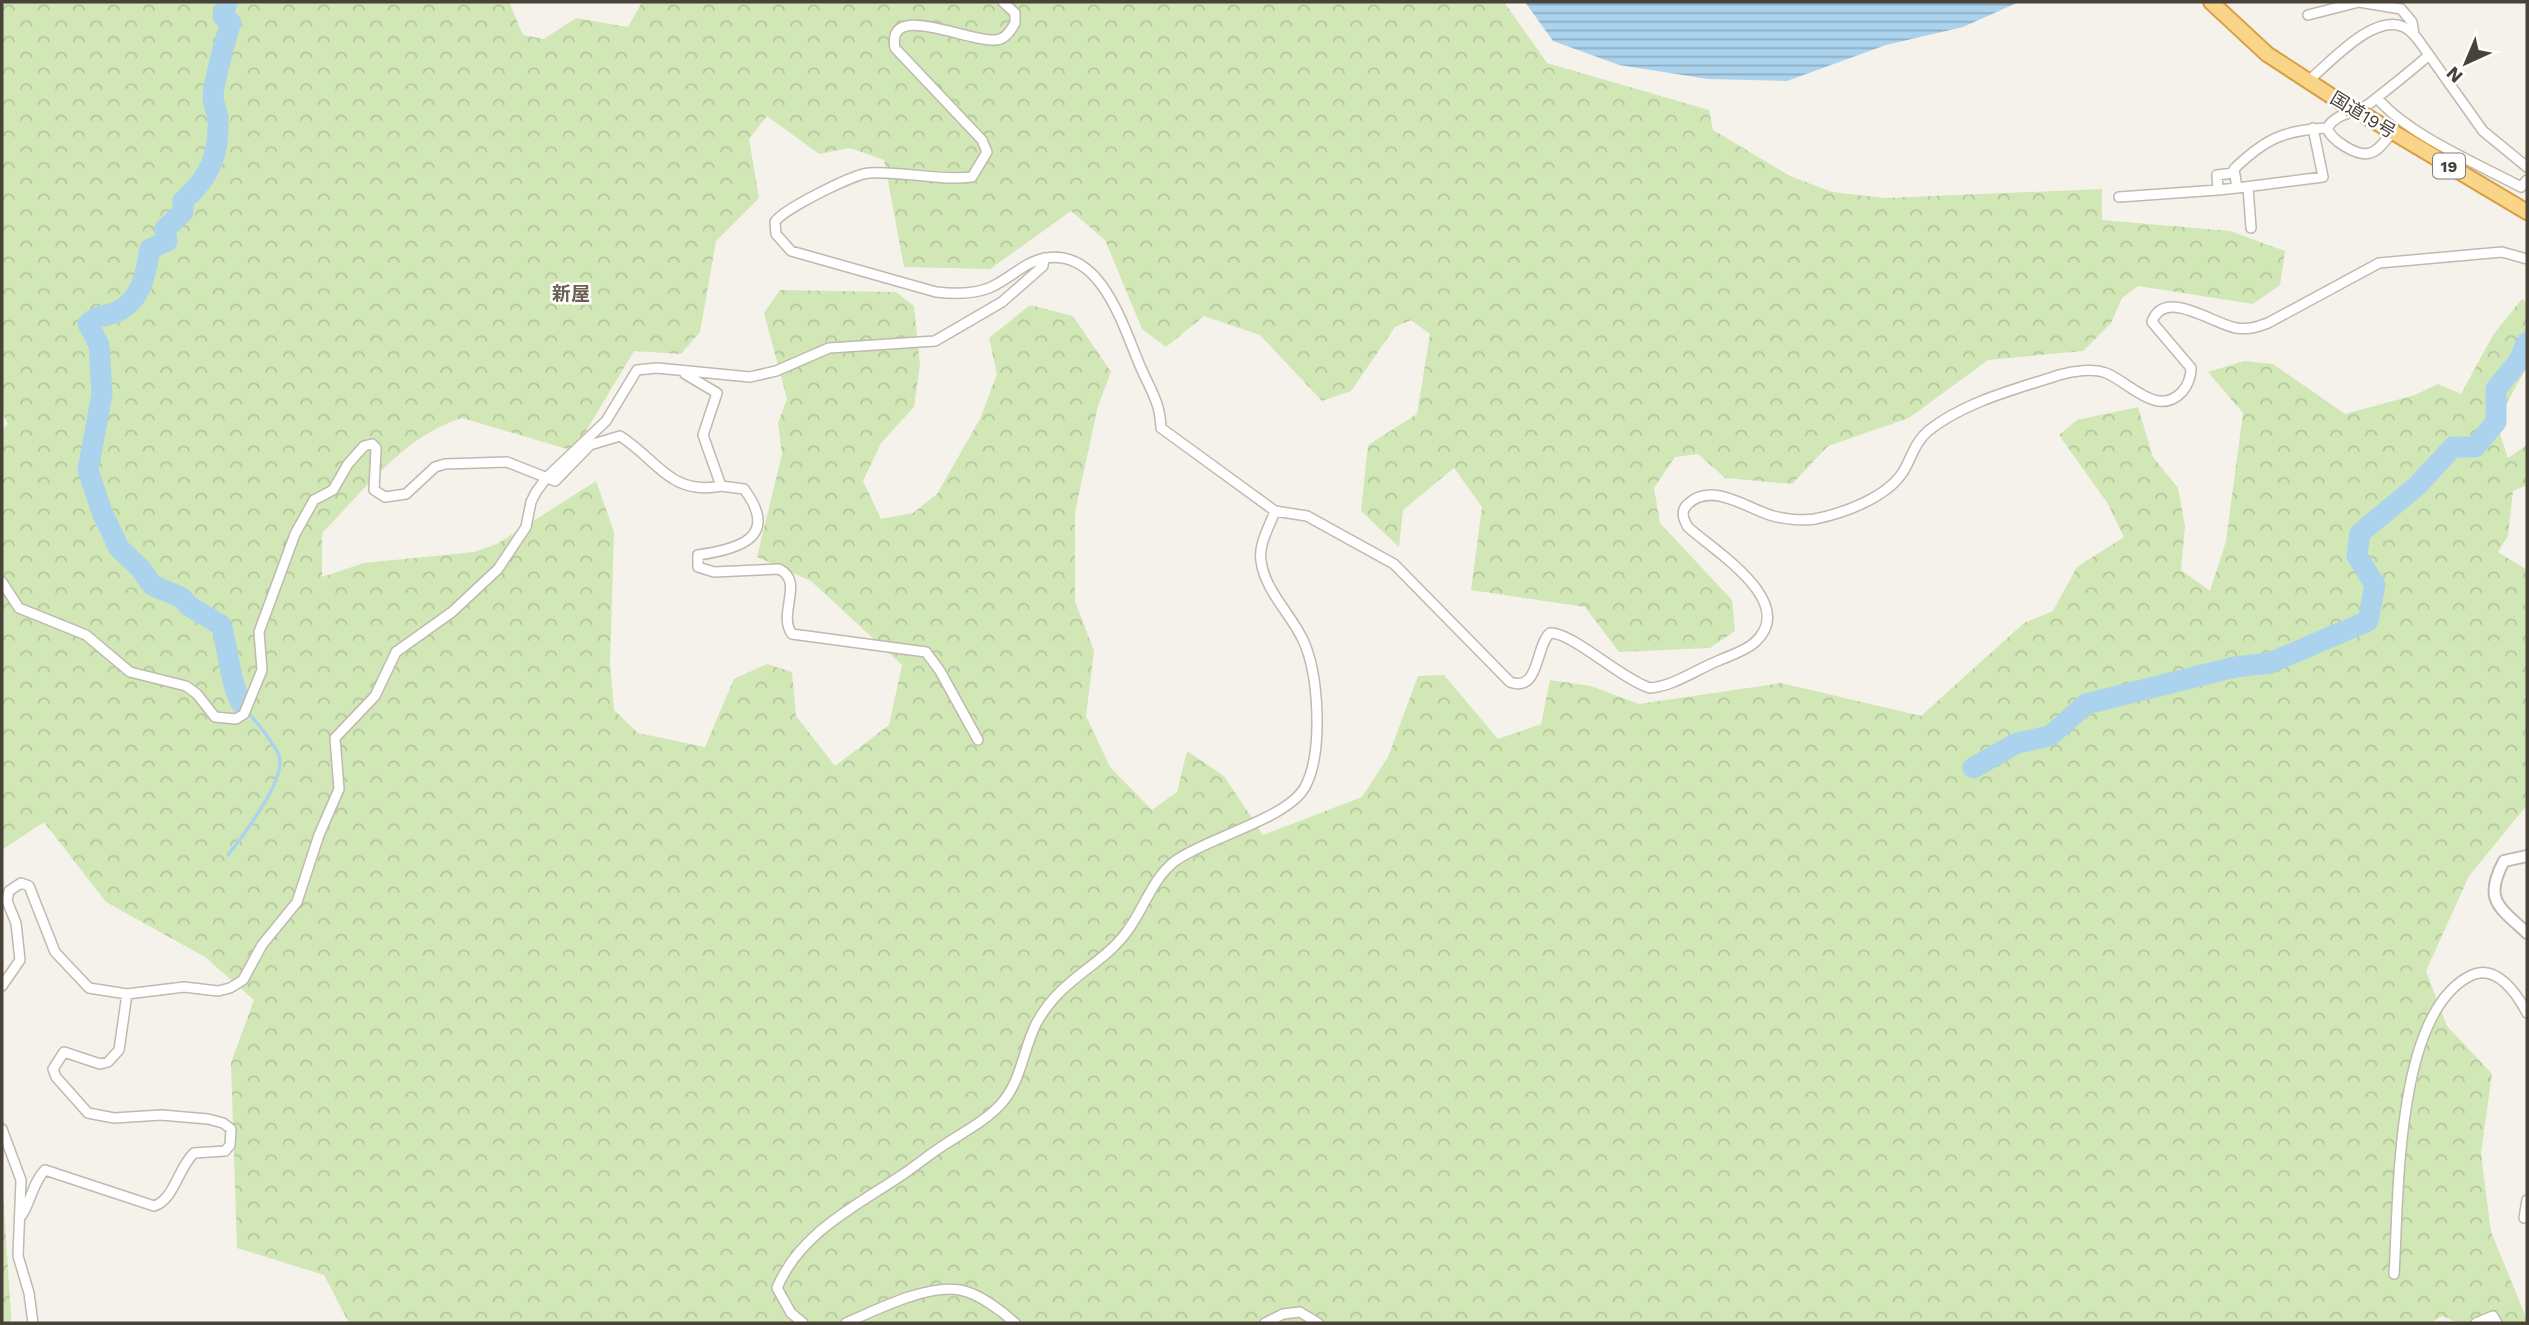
<svg xmlns="http://www.w3.org/2000/svg" width="2529" height="1325" font-family="'Work Sans','Noto Sans JP',sans-serif">
  <style>
    .forest { fill: url(#forest-crowns) }
    .water { fill: url(#water-rules) }
    .lines { fill: none; stroke-linecap: round; stroke-linejoin: round }
    .stream { stroke: #abd3ee; stroke-width: 3.5 }
    .river { stroke: #abd3ee; stroke-width: 21 }
    .minor-casing { stroke: #c0b9ad; stroke-width: 12 }
    .tertiary-casing { stroke: #c0b9ad; stroke-width: 14 }
    .trunk-casing { stroke: #d79f42; stroke-width: 18 }
    .minor { stroke: #fff; stroke-width: 9 }
    .tertiary { stroke: #fff; stroke-width: 10 }
    .trunk { stroke: #f9d489; stroke-width: 14 }
    .trunk-bridge-casing { stroke: #d79f42; stroke-width: 18; stroke-linecap: butt }
    .trunk-bridge { stroke: #f9d489; stroke-width: 14 }
    .labels { text-anchor: middle; stroke-width: 5; stroke-linejoin: round; paint-order: stroke }
    .shield { fill: #fff; stroke: #807b74; stroke-width: 2 }
    .shield-label { font-size: 16px; font-weight: bold; fill: #494239 }
    .street-label { font-size: 18px; fill: #494239; stroke: #fff }
    .neighbourhood-label { font-size: 19px; font-weight: bold; fill: #6b6050; stroke: #fff }
  </style>
  <defs>
    <pattern id="forest-crowns" width="20" height="18" patternUnits="userSpaceOnUse" patternTransform="scale(1.75)"><rect width="20" height="18" fill="#d1e7b6"/><path d="M2 6a3 3 0 1 1 6 0M12 15a3 3 0 1 1 6 0" fill="none" stroke="#b5c79d"/></pattern>
    <pattern id="water-rules" width="6" height="5" patternUnits="userSpaceOnUse" patternTransform="scale(1.75)"><rect width="6" height="5" fill="#abd3ee"/><path d="M0 2.5h6" fill="none" stroke="#8dadc2"/></pattern>
  </defs>
  <rect width="100%" height="100%" fill="#f5f2eb"/>
  <path class="forest" d="M 2,2 L 509,2 L 523,35 L 544,39 L 576,18 L 628,27 L 642,2 L 1504,2 L 1547,63 L 1709,110 L 1713,130 L 1790,176 L 1832,192 L 1884,198 L 2102,189 L 2102,220 L 2230,231 L 2285,251 L 2280,285 L 2253,304 L 2138,286 L 2122,298 L 2111,323 L 2083,351 L 1988,360 L 1909,418 L 1828,446 L 1792,484 L 1725,478 L 1698,454 L 1675,457 L 1654,488 L 1660,523 L 1732,600 L 1735,631 L 1710,648 L 1619,652 L 1585,607 L 1471,590 L 1482,507 L 1454,468 L 1403,510 L 1399,547 L 1361,511 L 1368,445 L 1417,414 L 1430,334 L 1411,320 L 1395,327 L 1351,391 L 1322,401 L 1260,335 L 1204,316 L 1166,347 L 1142,329 L 1105,240 L 1071,211 L 990,269 L 904,267 L 884,160 L 850,148 L 819,154 L 767,116 L 749,139 L 759,198 L 716,241 L 700,332 L 681,354 L 634,351 L 574,451 L 462,418 C 403,436 364,491 322,533 L 322,577 L 364,563 L 474,552 L 497,544 L 596,481 L 614,532 L 610,663 L 614,710 L 638,733 L 705,747 L 734,679 L 767,664 L 792,672 L 796,716 L 835,766 L 889,725 L 902,665 L 811,581 L 757,557 L 782,454 L 778,423 L 787,399 L 764,313 L 780,290 L 896,292 L 914,306 L 920,364 L 914,407 L 881,443 L 863,481 L 881,519 L 913,513 L 937,494 L 980,419 L 997,374 L 989,338 L 1030,305 L 1073,316 L 1111,372 L 1098,406 L 1075,512 L 1075,601 L 1094,651 L 1086,716 L 1110,767 L 1152,810 L 1177,792 L 1187,751 L 1224,776 L 1263,835 L 1362,797 L 1388,757 L 1418,676 L 1444,675 L 1498,739 L 1541,724 L 1550,680 L 1591,686 L 1639,704 L 1781,683 L 1921,716 L 2024,623 L 2053,611 L 2077,567 L 2124,537 L 2108,504 L 2059,435 L 2077,420 L 2138,407 L 2153,457 L 2178,488 L 2185,526 L 2181,570 L 2210,591 L 2226,541 L 2243,413 L 2208,372 L 2244,361 L 2273,364 L 2345,414 L 2415,395 L 2438,384 L 2461,394 L 2493,335 L 2522,299 L 2527,303 L 2527,367 L 2496,422 L 2508,458 L 2527,445 L 2527,485 L 2513,491 L 2508,536 L 2498,552 L 2527,570 L 2527,805 L 2469,876 L 2426,971 L 2447,1026 L 2492,1074 L 2481,1153 L 2491,1232 L 2526,1317 L 2525,1323 L 2458,1323 L 2442,1316 L 2431,1323 L 349,1323 L 324,1275 L 237,1248 L 231,1063 L 254,1000 L 205,957 L 106,902 L 44,822 L 2,850 L 2,429 L 8,424 L 2,412 Z
    M 2,1178 L 11,1315 L 11,1323 L 2,1323 Z"/>
  <path class="water" d="M 1525,2 L 2019,2 L 1963,27 L 1886,45 L 1787,81 L 1708,79 L 1619,65 L 1553,41 Z"/>
  <g class="lines">
    <path class="stream" d="M 228,855 C 242,837 287,779 279,756 C 274,741 252,718 241,703"/>
    <path class="river" d="M 227,2 L 223,16 L 231,23 C 227,32 213,86 213,97 C 213,104 217,111 218,118 C 219,155 211,176 183,201 L 183,212 L 165,229 L 167,241 L 150,249 C 146,272 142,300 118,311 C 107,317 97,314 88,324 L 99,345 L 102,394 L 88,470 L 102,512 L 119,548 L 141,569 L 152,585 L 182,598 L 189,606 L 221,625 C 229,651 229,679 241,703
      M 1973,768 L 2017,743 L 2050,736 L 2086,704 L 2235,667 L 2270,663 L 2368,621 L 2375,585 L 2357,556 L 2360,533 L 2417,486 L 2453,447 L 2475,447 L 2496,422 L 2496,389 L 2518,362 L 2527,342"/>
    <defs>
      <path id="minor" d="M 1003,2 L 1015,13 L 1015,23 C 1011,30 1006,39 996,40 C 969,43 886,0 895,48 L 982,140 L 987,152 L 972,177 C 937,181 904,171 869,173 C 854,174 783,209 775,222 L 776,234 L 791,251 L 936,292 C 953,294 973,294 989,288 C 1009,280 1025,261 1046,258 C 1103,249 1124,330 1141,368 C 1151,391 1160,402 1161,428 L 1275,511 L 1307,516 L 1394,564 L 1510,682 C 1540,693 1535,646 1550,633 C 1572,632 1621,679 1650,688 C 1674,686 1697,669 1720,660 C 1731,655 1745,651 1754,643 C 1801,602 1711,549 1688,527 C 1683,519 1680,511 1688,504 C 1712,481 1748,509 1773,516 C 1786,519 1802,521 1815,519 C 1844,513 1886,498 1903,472 C 1911,459 1915,442 1928,431 C 1964,402 2016,389 2059,375 C 2073,371 2093,368 2106,373 C 2129,382 2157,418 2182,392 C 2188,385 2191,378 2191,368 L 2152,322 C 2164,287 2213,324 2236,328 C 2248,330 2257,327 2268,323 L 2379,263 L 2502,252 L 2527,259
        M 2308,15 L 2359,2 L 2401,9 L 2412,22 L 2414,35
        M 2429,55 L 2483,131 L 2527,167
        M 2308,81 C 2330,63 2373,13 2404,27 C 2415,32 2422,46 2429,55 C 2410,72 2389,88 2369,104 C 2355,114 2337,112 2327,128 C 2331,140 2357,157 2370,153 C 2379,151 2386,139 2392,133
        M 2377,98 C 2410,136 2476,163 2521,187 L 2527,180
        M 2313,128 L 2323,177 L 2237,188 L 2234,169 C 2265,139 2284,130 2327,128
        M 2234,173 L 2217,175 L 2218,190 L 2237,188
        M 2248,187 L 2251,228
        M 2119,197 L 2218,190
        M 685,374 L 717,393 L 703,435 L 721,486 L 744,489 C 780,537 740,549 698,555 L 698,567 L 714,572 L 779,569 C 805,581 777,614 792,634 L 926,652 L 940,671 L 978,740
        M 2,582 L 19,608 L 86,635 L 130,672 L 186,686 L 197,694 L 215,717 L 236,719 L 244,714 L 262,670 L 259,632 L 295,534 L 314,500 L 333,490 L 348,464 L 364,446 L 372,444 L 376,448 L 374,490 L 385,497 L 406,494 L 435,467 L 445,464 L 507,462 L 555,481 L 590,445 L 620,436 C 658,460 670,496 721,486
        M 2,986 L 20,960 L 16,923 L 7,901 L 9,891 L 21,883 L 29,886 L 55,952 L 89,988 L 127,994 L 184,987 L 218,991 L 230,988 L 243,980 L 262,945 L 297,902 L 319,835 L 339,789 L 335,738 L 375,696 L 396,652 L 452,612 L 498,569 L 526,527 L 531,502 L 536,492 L 547,477 L 606,421 L 637,370 L 657,368 L 750,377 L 776,371 L 829,348 L 935,341 L 1002,302 L 1043,266 L 1044,258
        M 2,1129 L 21,1180 L 18,1256 L 29,1293 L 33,1323
        M 22,1215 C 31,1201 33,1182 45,1170 L 154,1206 C 174,1200 178,1168 194,1153 L 225,1151 L 230,1145 L 231,1129 L 223,1123 L 208,1119 L 161,1115 L 114,1118 L 88,1113 L 56,1077 L 53,1069 L 64,1052 L 100,1064 L 108,1062 L 119,1050 L 127,994
        M 2524,1218 L 2527,1200
        M 2394,1274 C 2399,1201 2394,1011 2472,975 C 2497,964 2517,994 2527,1013
        M 803,1323 L 791,1313 L 777,1288 C 800,1232 858,1205 905,1173 C 918,1164 930,1154 944,1145 C 962,1133 984,1122 1000,1105 C 1021,1083 1023,1050 1036,1024 C 1060,978 1103,966 1128,930 C 1145,907 1152,879 1175,861 C 1208,837 1291,818 1306,785 C 1323,751 1319,674 1303,640 C 1291,614 1265,591 1261,561 C 1258,545 1270,525 1275,511
        M 846,1323 C 876,1310 927,1284 960,1290 C 978,1293 1002,1311 1015,1323
        M 1265,1323 L 1283,1314 L 1300,1312 L 1318,1323
        M 2476,1323 L 2493,1316 L 2497,1323"/>
      <path id="tertiary" d="M 2527,856 L 2504,861 C 2483,900 2499,907 2527,933"/>
      <path id="trunk" d="M 2211,2 L 2267,54 L 2342,103
        M 2371,119 L 2527,212"/>
    </defs>
    <use href="#minor" class="minor-casing"/>
    <use href="#tertiary" class="tertiary-casing"/>
    <use href="#trunk" class="trunk-casing"/>
    <use href="#minor" class="minor"/>
    <use href="#tertiary" class="tertiary"/>
    <use href="#trunk" class="trunk"/>
    <defs>
      <path id="trunk-bridge" d="M 2342,103 L 2371,119"/>
    </defs>
    <use href="#trunk-bridge" class="trunk-bridge-casing"/>
    <use href="#trunk-bridge" class="trunk-bridge"/>
  </g>
  <g class="labels">
    <rect class="shield" x="2433" y="153.5" width="32" height="25" rx="5"/>
    <g class="shield-label">
      <text x="2449" y="172">19</text>
    </g>
    <g class="street-label">
      <text transform="translate(2363 115) rotate(31)" y="6">国道19号</text>
    </g>
    <g class="neighbourhood-label">
      <text x="571" y="300">新屋</text>
    </g>
  </g>
  <rect width="2529" height="1325" fill="none" stroke="#494239" stroke-width="7"/>
  <g transform="translate(2466 63) rotate(224)" stroke="#ffffff" stroke-width="5" paint-order="stroke">
  <path d="M0-5L12 26L0 18L-12 26Z" fill="#494239"/>
  <text y="-10" font-size="19" font-weight="bold" text-anchor="middle" fill="#494239">N</text>
  </g>
</svg>
